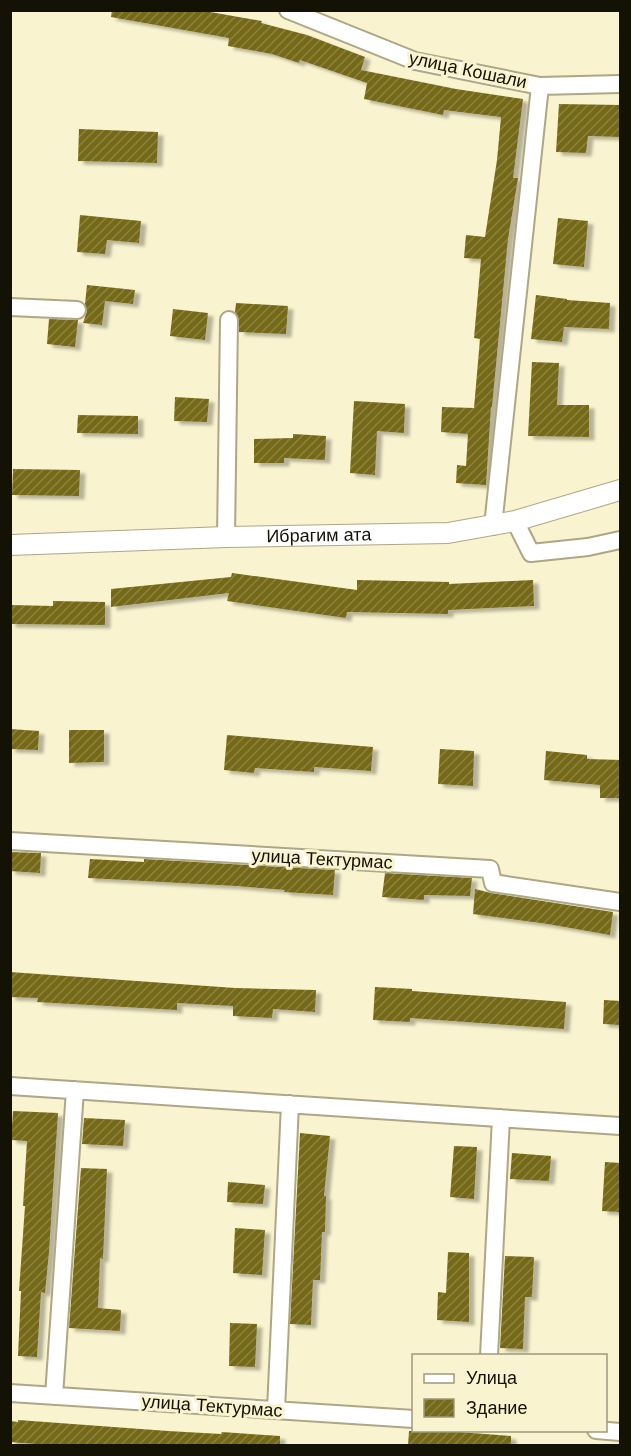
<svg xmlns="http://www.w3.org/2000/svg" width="631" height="1456" font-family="Arial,sans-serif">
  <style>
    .building { fill: url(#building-hatch); filter: url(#shadow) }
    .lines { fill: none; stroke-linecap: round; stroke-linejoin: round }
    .minor-casing { stroke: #ada785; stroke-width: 20 }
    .tertiary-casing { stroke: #ada785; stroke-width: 22 }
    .minor { stroke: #fff; stroke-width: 16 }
    .tertiary { stroke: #fff; stroke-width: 20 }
    .labels { text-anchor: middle; stroke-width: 6; stroke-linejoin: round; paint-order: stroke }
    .street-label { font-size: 18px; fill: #141105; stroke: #f9f3cf }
  </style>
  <defs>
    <pattern id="building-hatch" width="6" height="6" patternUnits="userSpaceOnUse" patternTransform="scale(1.5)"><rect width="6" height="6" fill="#766917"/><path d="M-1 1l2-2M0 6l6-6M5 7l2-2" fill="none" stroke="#8a8146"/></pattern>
    <filter id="shadow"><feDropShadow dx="5.5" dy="3.5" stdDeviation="1.5" flood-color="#0004"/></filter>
  </defs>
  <rect width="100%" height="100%" fill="#f9f3cf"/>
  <path class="building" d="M 112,10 L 199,10 L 262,21 L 261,23 L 307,35 L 365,57 L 361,70 L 456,89 L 523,99 L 513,178 L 518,178 L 508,239 L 492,407 L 491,407 L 486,485 L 456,483 L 457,465 L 466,466 L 468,434 L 441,432 L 442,407 L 474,408 L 480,339 L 474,338 L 481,259 L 464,258 L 466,235 L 485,237 L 497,160 L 501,117 L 444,110 L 443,115 L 364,99 L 367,83 L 300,60 L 299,63 L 272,54 L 228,46 L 229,38 L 111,17 Z
    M 559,104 L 621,105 L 621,137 L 588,136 L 586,153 L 556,152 Z
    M 79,129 L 158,132 L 157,163 L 78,161 Z
    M 80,215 L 141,221 L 139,243 L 107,240 L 105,254 L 77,252 Z
    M 558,218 L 588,221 L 584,267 L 553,264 Z
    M 87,285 L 135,290 L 133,304 L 105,301 L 102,325 L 83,323 L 87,311 L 85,304 Z
    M 536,295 L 567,299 L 567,300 L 610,303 L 609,329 L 564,327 L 562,342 L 531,339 Z
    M 236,303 L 288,306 L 286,334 L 239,332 L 239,320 L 235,312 Z
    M 173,309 L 208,313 L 205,340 L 170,336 Z
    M 49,319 L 78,320 L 75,347 L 47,344 Z
    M 532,362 L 559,363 L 557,405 L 589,405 L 589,437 L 528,436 Z
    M 175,397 L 209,399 L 207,422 L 174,421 Z
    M 354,401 L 405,404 L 404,433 L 377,431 L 375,475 L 350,473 Z
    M 78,415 L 138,416 L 138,434 L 77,433 Z
    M 293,434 L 326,436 L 325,460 L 284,458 L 284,463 L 254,463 L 254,439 L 293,438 Z
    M 13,469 L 80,470 L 79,496 L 12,495 Z
    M 232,573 L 357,590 L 357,580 L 449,582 L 449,584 L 533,580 L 534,606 L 448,610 L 448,614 L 347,612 L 346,618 L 227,601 L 229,593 L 111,607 L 111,589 L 231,577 Z
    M 53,601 L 105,602 L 105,625 L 10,624 L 10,605 L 53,606 Z
    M 10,729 L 39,731 L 38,750 L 10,749 Z
    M 69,730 L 104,730 L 104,762 L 69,763 Z
    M 227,735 L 373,747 L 371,771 L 314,767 L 314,772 L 255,768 L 254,773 L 224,770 Z
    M 440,749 L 474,751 L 473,786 L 438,784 Z
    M 546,751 L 587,755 L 587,759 L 621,760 L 621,798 L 600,798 L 600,785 L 544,780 Z
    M 10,852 L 41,853 L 40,873 L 10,871 Z
    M 90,859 L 144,862 L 144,859 L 335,870 L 333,895 L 284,892 L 285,890 L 237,886 L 88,878 Z
    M 385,873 L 472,878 L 470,896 L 424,895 L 424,900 L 382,897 Z
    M 475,889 L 491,893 L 613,912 L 610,935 L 548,924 L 473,914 Z
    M 10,972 L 235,988 L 316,990 L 315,1012 L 273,1009 L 272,1018 L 233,1016 L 233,1006 L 177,1003 L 177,1010 L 37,1002 L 38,998 L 10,997 Z
    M 375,987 L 412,989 L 412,991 L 566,1002 L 564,1029 L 410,1018 L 410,1022 L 373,1020 Z
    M 604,1000 L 621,1001 L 621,1025 L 603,1024 Z
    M 13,1111 L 58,1113 L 49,1252 L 45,1293 L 41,1292 L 37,1357 L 18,1356 L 21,1291 L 19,1291 L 25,1206 L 23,1206 L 27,1141 L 11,1140 Z
    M 84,1118 L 125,1120 L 123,1146 L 82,1144 Z
    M 300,1133 L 330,1136 L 324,1196 L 326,1196 L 325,1232 L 322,1232 L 320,1280 L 313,1280 L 311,1325 L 290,1324 Z
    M 454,1146 L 477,1147 L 474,1199 L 450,1197 Z
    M 512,1153 L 551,1156 L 549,1181 L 510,1179 Z
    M 605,1162 L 621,1163 L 619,1212 L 602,1211 Z
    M 81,1168 L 107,1169 L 103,1259 L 100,1258 L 98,1308 L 121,1310 L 120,1331 L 69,1328 Z
    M 228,1182 L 265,1185 L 263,1204 L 227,1202 Z
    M 235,1228 L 265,1230 L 262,1275 L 233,1273 Z
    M 448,1252 L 469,1253 L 469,1322 L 437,1320 L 438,1292 L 446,1293 Z
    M 505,1256 L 534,1257 L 532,1297 L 525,1297 L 523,1349 L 500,1348 Z
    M 230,1323 L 257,1324 L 255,1367 L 229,1366 Z
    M 18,1420 L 168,1431 L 221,1434 L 222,1432 L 280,1436 L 280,1446 L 62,1446 L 10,1442 L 10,1421 L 18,1422 Z
    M 409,1431 L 446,1431 L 511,1436 L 511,1446 L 408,1446 Z"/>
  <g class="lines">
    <defs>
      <path id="minor" d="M 288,10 L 415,61 L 540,86 L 620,84
        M 10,307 L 77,310
        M 515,521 L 531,553 L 588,547 L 620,540
        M 493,526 L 540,86
        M 226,537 L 229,320
        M 10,841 L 490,869 L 493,883 L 620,902
        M 10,1086 L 620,1126
        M 489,1356 L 501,1118
        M 10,1393 L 414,1419
        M 54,1396 L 75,1090
        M 276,1410 L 290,1104
        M 596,1430 L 620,1432"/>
      <g id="tertiary">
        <path id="s1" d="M 10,545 L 226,537 L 448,533 L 515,521 L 620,490"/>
      </g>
    </defs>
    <use href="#minor" class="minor-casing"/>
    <use href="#tertiary" class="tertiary-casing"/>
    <use href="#minor" class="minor"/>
    <use href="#tertiary" class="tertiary"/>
  </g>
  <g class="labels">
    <g class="street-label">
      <text transform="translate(468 70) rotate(12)" y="6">улица Кошали</text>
      <text dy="6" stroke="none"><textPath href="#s1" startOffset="309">Ибрагим ата</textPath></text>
      <text transform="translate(322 859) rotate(3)" y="6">улица Тектурмас</text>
      <text transform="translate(212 1406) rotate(4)" y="6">улица Тектурмас</text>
    </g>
  </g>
  <rect width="631" height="1456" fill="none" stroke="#141105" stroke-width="24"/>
  <rect x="412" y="1354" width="195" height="78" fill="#f9f3cf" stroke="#9d997e" stroke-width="1.5"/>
  <rect x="424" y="1374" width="30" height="9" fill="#ffffff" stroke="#9d997e" stroke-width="1.5"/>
  <text x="466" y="1384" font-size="18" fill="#141105">Улица</text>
  <rect x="424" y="1399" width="30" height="18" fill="url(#building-hatch)" stroke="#9d997e" stroke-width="1.5"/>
  <text x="466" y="1414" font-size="18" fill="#141105">Здание</text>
</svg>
